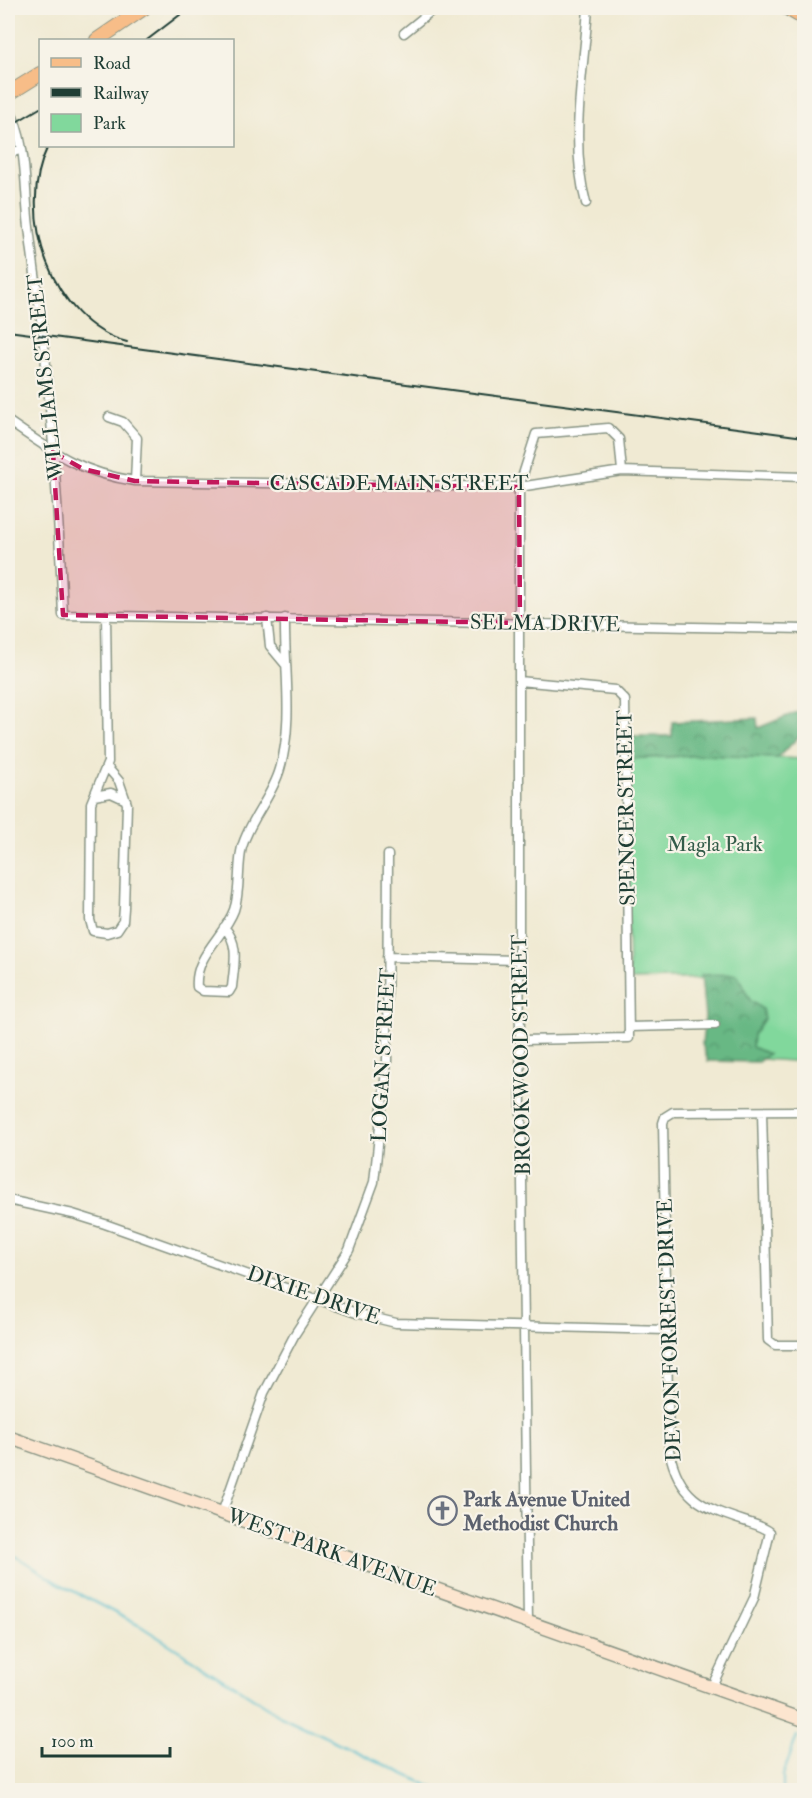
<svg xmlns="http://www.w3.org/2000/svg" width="812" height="1798" font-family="'IM FELL Double Pica',serif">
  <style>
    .green { fill: #81d89c; stroke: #508a68; stroke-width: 1.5 }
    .forest { fill: url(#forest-crowns); stroke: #447a5c; stroke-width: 1.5 }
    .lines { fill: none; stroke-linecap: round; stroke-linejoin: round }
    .stream { stroke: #51bccc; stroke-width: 2 }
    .minor-casing { stroke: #889484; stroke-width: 11 }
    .secondary-casing { stroke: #889484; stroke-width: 15 }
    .primary-casing { stroke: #889484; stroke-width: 16 }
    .minor { stroke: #fff; stroke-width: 8 }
    .secondary { stroke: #fce5cf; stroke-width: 12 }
    .primary { stroke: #f7bd88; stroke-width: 14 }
    .rail { stroke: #1f3d34; stroke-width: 2 }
    .marked { fill: #c2185b; fill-opacity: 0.2; stroke: #c2185b; stroke-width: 4.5; stroke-dasharray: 12 8; stroke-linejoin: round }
    .labels { text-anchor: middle; stroke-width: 4.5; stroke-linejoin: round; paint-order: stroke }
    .street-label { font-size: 21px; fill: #1f3d34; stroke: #f7f3e8 }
    .park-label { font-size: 21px; fill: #335c49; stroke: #f7f3e8 }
    .worship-label { font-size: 21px; font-weight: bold; fill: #5b616d; stroke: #f7f3e8; text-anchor: start }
  </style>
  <defs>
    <pattern id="forest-crowns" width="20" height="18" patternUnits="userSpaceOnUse" patternTransform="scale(1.5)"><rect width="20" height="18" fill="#68b884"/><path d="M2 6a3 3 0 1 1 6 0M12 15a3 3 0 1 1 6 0" fill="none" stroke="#55976d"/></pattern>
  </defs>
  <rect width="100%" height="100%" fill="#f7f3e8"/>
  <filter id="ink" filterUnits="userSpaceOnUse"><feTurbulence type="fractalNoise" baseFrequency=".0167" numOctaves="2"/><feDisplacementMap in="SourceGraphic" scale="12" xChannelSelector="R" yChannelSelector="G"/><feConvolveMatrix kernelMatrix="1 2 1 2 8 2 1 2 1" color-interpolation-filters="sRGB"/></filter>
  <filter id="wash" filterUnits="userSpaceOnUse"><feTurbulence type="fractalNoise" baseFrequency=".008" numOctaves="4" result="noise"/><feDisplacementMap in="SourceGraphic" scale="24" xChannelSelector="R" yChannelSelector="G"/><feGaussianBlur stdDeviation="1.35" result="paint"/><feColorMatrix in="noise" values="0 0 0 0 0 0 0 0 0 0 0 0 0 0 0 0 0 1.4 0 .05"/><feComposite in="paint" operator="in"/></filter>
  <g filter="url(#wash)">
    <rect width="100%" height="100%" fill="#f0ead3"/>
    <path class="green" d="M 705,755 L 804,759 L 804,1062 L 722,1056 L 718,978 L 629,980 L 625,759 Z"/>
    <path class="forest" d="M 802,710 L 804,732 L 777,758 L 705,755 L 625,759 L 625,736 L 672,736 L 672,722 L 757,718 L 758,728 Z
      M 737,974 L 750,1000 L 762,1009 L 764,1019 L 753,1035 L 752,1047 L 768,1054 L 758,1062 L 708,1061 L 702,1044 L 705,1017 L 701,975 Z"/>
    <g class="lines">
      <path class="stream" d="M 8,1551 L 56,1582 L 142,1627 L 281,1716 L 438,1790
        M 783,1790 L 783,1775 L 797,1736"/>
    </g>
  </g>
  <g filter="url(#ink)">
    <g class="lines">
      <defs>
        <path id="minor" d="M 404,33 L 435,8
          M 8,106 C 28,143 24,187 29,227 C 33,263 39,300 43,336 C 53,428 59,522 63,615 L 804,629
          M 8,154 L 22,149
          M 586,203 C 569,141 584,71 588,8
          M 109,417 L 123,422 L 137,438 L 135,481
          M 8,421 C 53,452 80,473 135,481 L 519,487 L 622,471 L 804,477
          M 106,615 L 108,762 L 91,803 L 90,920 L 93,931 L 107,933 L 117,930 L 123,921 L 124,908 L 127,804 L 119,781 L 107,767
          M 267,618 L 270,646 L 285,664
          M 519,681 L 615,690 L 625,700 L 629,1038 L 521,1040
          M 94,796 L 111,793 L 126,800
          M 224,927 C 240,944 234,965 232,987 L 229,992 L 203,991 L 197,987 C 194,956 224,937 234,910 C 241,890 237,867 242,847 C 250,819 272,797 280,769 C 294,721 284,667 285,618
          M 387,957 L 519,960
          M 629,1027 L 715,1025
          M 762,1112 L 768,1340 L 775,1345 L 804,1345
          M 8,1200 L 73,1214 L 105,1224 L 359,1314 L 396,1323 L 666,1330
          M 222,1513 L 264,1393 L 295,1334 L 349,1250 L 374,1182 L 387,1061 L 388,855
          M 528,1622 L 519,960 L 519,487 L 536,434 L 608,428 L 619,439 L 622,471
          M 711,1688 L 754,1598 L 770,1532 C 763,1526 753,1524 744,1521 C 701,1507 679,1498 669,1450 L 663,1123 L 665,1117 L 673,1112 L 804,1111"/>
        <path id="secondary" d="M 8,1437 L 804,1720"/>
        <path id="primary" d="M 787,8 L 804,18
          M 97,40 L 144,8
          M 8,94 L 40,74"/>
      </defs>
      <use href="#minor" class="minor-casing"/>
      <use href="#secondary" class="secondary-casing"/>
      <use href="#primary" class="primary-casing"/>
      <use href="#minor" class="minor"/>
      <use href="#secondary" class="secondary"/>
      <use href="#primary" class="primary"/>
      <path class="rail" d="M 147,40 L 189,8
        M 8,127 L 40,108
        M 48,146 C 15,213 51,322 127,342
        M 8,331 L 804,437"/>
    </g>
  </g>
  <path class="marked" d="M 53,452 L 83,469 L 135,481 L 519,487 L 520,623 L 63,615 Z"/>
  <defs>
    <symbol id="church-ring" viewBox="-11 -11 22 22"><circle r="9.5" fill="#f7f3e8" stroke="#6b7280" stroke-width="1.5"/><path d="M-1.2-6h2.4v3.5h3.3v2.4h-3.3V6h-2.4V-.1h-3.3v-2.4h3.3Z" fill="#6b7280"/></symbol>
  </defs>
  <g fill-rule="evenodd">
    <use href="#church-ring" x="426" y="1494" width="33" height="33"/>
  </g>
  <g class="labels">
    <g class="street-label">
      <text transform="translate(45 377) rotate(-96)" y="7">WILLIAMS STREET</text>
      <text x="399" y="490">CASCADE MAIN STREET</text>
      <text transform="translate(545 623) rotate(1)" y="7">SELMA DRIVE</text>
      <text transform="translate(626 808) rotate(-91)" y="7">SPENCER STREET</text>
      <text transform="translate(383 1055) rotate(-87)" y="7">LOGAN STREET</text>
      <text transform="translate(521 1055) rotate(-91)" y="7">BROOKWOOD STREET</text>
      <text transform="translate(314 1295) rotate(19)" y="7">DIXIE DRIVE</text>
      <text transform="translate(669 1330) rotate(-92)" y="7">DEVON FORREST DRIVE</text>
      <text transform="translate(332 1552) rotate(20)" y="7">WEST PARK AVENUE</text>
    </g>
    <g class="park-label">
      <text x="715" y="851">Magla Park</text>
    </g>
    <g class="worship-label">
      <text x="463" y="1506">Park Avenue United<tspan x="463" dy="24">Methodist Church</tspan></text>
    </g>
  </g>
  <rect width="812" height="1798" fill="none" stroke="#f7f3e8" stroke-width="30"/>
  <rect x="39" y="39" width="195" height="108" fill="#f7f3e8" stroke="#a1aaa0" stroke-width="1.5"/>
  <rect x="51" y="58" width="30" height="9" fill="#f7bd88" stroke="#a1aaa0" stroke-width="1.5"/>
  <text x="93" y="69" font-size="18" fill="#1f3d34">Road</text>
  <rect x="51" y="88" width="30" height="9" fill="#1f3d34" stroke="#a1aaa0" stroke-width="1.5"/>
  <text x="93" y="99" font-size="18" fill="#1f3d34">Railway</text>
  <rect x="51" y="114" width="30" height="18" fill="#81d89c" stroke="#a1aaa0" stroke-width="1.5"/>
  <text x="93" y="129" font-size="18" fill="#1f3d34">Park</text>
  <path d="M42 1747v9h128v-9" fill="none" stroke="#1f3d34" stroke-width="3"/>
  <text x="51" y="1747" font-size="18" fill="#1f3d34" stroke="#f7f3e8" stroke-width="4.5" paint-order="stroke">100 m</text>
</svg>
